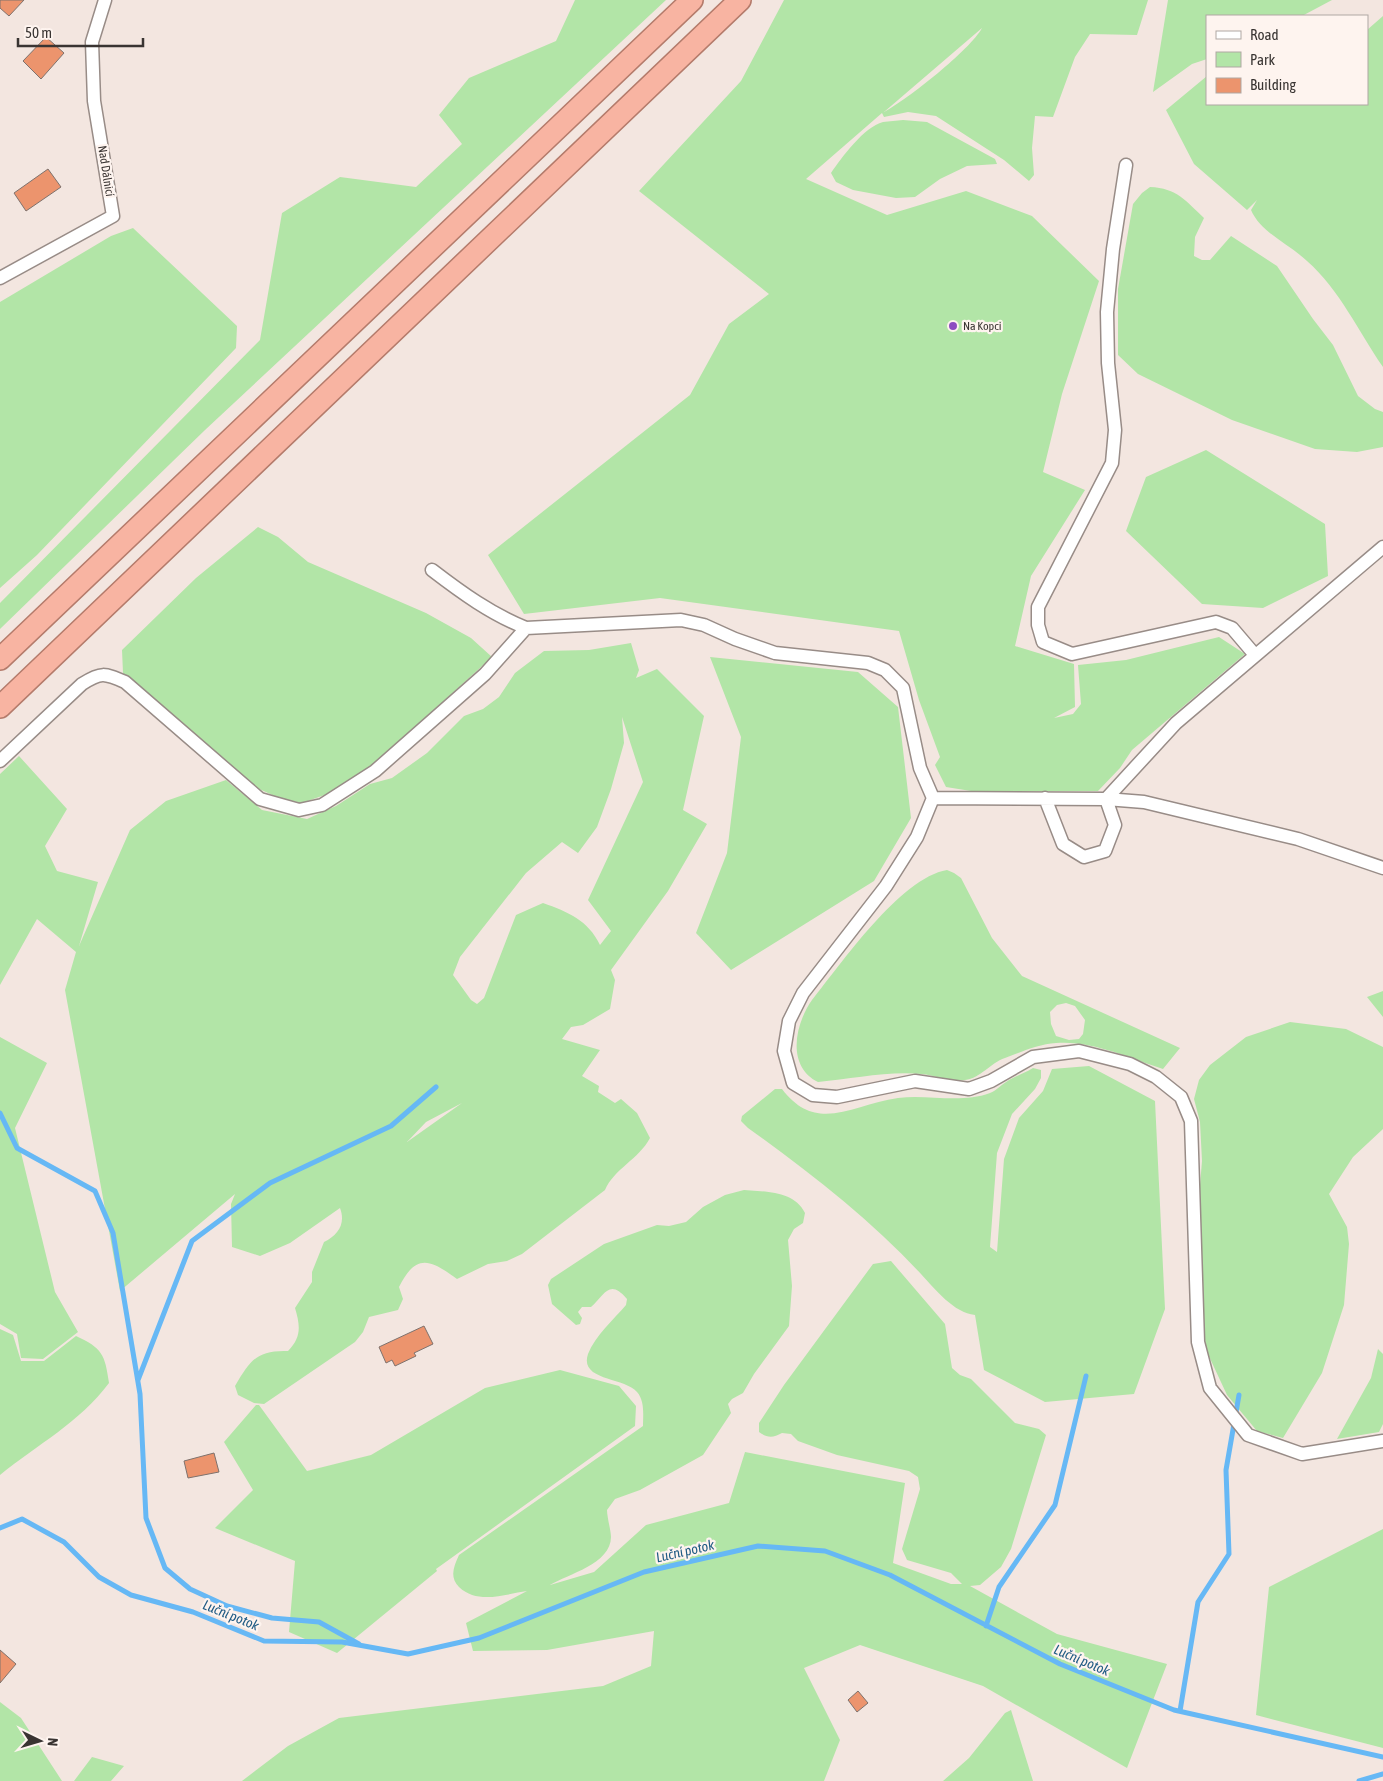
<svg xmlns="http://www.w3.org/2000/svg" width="1383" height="1781" font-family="'Asap Condensed',sans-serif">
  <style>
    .green { fill: #b2e5a7; fill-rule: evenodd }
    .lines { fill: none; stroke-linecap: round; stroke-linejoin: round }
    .stream { stroke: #66b8f5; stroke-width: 5 }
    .building { fill: #ec946d; stroke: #7e726d }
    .minor-casing { stroke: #988c87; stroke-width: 15 }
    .trunk-casing { stroke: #b47b6b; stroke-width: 24 }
    .minor { stroke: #fff; stroke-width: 12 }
    .trunk { stroke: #f8b4a2; stroke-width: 21 }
    .poi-dot { fill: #8d4cc1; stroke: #fef4ef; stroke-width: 2 }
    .labels { text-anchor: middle; stroke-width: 4.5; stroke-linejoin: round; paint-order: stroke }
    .street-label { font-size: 12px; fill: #393432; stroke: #fef4ef }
    .poi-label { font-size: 12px; fill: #393432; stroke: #fef4ef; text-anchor: start }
    .water-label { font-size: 14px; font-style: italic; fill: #205b84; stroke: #fef4ef }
  </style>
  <rect width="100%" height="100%" fill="#f3e6e0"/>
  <path class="green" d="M 575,0 L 666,0 L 205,430 L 0,629 L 0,603 L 260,340 L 282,213 L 340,177 L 416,187 L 462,144 L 439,115 L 469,78 L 556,41 Z
    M 784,0 L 1148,0 L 1137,35 L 1090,34 L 1075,57 L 1053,117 L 1035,116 L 1032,148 L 1034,175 L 1029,181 L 1004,160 L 936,116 L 908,112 L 884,117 L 882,113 L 806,179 L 887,215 L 966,191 L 1032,216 L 1099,281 L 1062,394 L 1043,472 L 1085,490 L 1031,576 L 1015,646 L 1074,664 L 1075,707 L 1054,718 L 1073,714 L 1081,704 L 1078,665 L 1126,660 L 1219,637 L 1245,654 L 1132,750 L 1120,768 L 1098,791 L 971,791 L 946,787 L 935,765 L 940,757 L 919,700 L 899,631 L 660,598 L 524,614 L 488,555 L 690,395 L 729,324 L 769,294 L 639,191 L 741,81 ZM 982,28 C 970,50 908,99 884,112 Z
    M 1168,0 L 1332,0 L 1302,16 L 1207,16 L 1207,59 L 1192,64 L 1153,92 Z
    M 1383,16 L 1383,367 C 1358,331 1340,290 1307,261 C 1289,244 1261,233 1251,210 L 1257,200 L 1247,210 L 1194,164 L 1166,110 L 1207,76 L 1207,104 L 1367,104 L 1367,30 Z
    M 903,120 L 927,122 L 995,159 L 997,164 L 967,166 L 940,179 L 915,197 L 896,198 L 853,190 L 836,182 L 831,173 C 842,157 864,127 883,122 C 889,121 897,121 903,120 Z
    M 1150,187 C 1177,188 1186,201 1204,218 L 1195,237 L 1194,256 L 1202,260 L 1210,260 L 1231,236 L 1277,266 L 1313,319 L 1333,345 L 1358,396 L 1375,409 L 1383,412 L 1383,447 L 1357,452 L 1315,449 L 1232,420 L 1138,374 L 1118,355 L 1118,289 L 1133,204 L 1142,193 Z
    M 133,228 L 237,326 L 236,348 L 37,555 L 0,588 L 0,302 L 111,236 Z
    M 1206,450 L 1325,524 L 1328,576 L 1263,608 L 1202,604 L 1126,531 L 1146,477 Z
    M 258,527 L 278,537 L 308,562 L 426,613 L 471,638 L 492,657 L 379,760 L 336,791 L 302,803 L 279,798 L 257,788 L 123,673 L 122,650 L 196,578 Z
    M 631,643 L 639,670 L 636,678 L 657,669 L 704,716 L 683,810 L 707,824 L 668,891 L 611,970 L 615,980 L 610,1009 L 583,1025 L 571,1027 L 562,1039 L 600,1050 L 582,1076 L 599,1086 L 598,1092 L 615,1103 L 621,1099 L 637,1113 L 650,1138 C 639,1159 614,1169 605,1190 L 522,1254 L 507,1261 L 488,1264 L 457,1279 C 430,1259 416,1253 399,1287 L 403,1299 L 398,1310 L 369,1317 L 363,1332 L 355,1342 L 264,1404 L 254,1403 L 238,1395 L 235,1386 C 250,1361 256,1350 288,1351 C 302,1337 300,1325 295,1308 L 312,1282 L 312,1272 L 324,1242 C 338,1235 346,1224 340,1208 L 290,1243 L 260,1256 L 232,1247 L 231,1204 L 235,1194 L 120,1291 L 65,990 L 76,952 L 37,919 L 0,985 L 0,774 L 19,756 L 67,809 L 45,846 L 57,871 L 98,882 L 79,946 L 130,830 L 166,801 L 226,780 L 262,810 L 307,819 L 336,806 L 370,784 L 392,778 L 427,753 L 464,716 L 483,709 L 499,697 L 515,673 L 544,651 L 589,650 ZM 622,717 L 643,782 L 588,900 L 611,931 L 600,945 C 588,920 568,912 543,903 L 516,915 L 484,998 L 477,1004 L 471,1000 L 453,975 L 460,957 L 526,873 L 562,842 L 578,853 L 597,827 L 611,789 L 624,743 ZM 462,1103 L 407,1142 L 426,1122 Z
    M 710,657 L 858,672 L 898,707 L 911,818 L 874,881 L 731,970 L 696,933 L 727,853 L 741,737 Z
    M 947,870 L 954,873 L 961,878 L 992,938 L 1022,976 L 1180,1048 L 1163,1069 C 1130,1058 1091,1040 1056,1043 C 1039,1044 1021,1052 1005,1058 C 990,1063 981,1078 965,1080 C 949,1083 937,1075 921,1074 C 887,1071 852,1079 818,1082 C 786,1066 795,1024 812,1000 C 842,963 900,878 947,870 ZM 1066,1003 L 1075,1006 L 1085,1020 L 1083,1034 L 1079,1039 L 1069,1040 L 1056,1036 L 1051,1024 L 1050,1012 L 1057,1005 Z
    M 1383,991 L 1383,1017 L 1367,997 Z
    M 1290,1022 L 1346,1029 L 1383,1047 L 1383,1129 L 1353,1157 L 1329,1194 L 1347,1227 L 1349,1244 L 1344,1305 L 1322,1373 L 1283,1438 L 1257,1431 L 1227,1395 L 1207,1352 L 1200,1309 L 1199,1197 L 1202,1161 L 1200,1122 L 1194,1099 L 1199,1080 L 1210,1065 L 1246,1037 Z
    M 0,1037 L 47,1063 L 15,1128 L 55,1292 L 78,1332 L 43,1359 L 21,1358 L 17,1334 L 0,1324 Z
    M 1089,1066 L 1155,1101 L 1165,1309 L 1134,1394 L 1045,1402 L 984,1370 L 975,1315 C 954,1313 935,1289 921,1274 C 871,1220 808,1171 748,1128 L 741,1121 L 742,1116 L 775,1089 L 782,1089 C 817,1135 853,1104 898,1098 C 928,1094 960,1104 990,1093 C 996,1091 1002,1084 1009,1080 C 1016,1076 1025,1073 1033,1068 L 1041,1070 L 1041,1078 L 1035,1089 L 1012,1114 L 997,1153 L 990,1247 L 997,1252 L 1004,1159 L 1019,1118 L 1043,1091 L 1052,1069 Z
    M 744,1190 C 767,1192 794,1191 805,1213 L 803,1223 L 794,1229 L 788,1240 L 792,1286 L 789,1326 L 754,1374 L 743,1393 L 732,1399 L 728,1404 L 731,1413 L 703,1455 L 640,1490 L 615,1499 L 607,1510 C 607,1517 611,1531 611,1537 C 611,1564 568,1574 550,1585 L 594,1572 L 646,1525 L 729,1503 L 745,1452 L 905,1483 L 893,1563 L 951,1584 L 962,1584 L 951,1573 L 907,1560 L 902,1549 L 920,1489 L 918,1477 L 909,1471 L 837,1455 L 798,1441 L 791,1434 L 782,1433 C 773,1438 767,1438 759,1432 L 759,1423 L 784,1385 L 873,1264 L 891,1261 L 945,1324 L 952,1368 L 960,1375 L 971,1379 L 1015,1423 L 1039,1429 L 1046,1435 L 1011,1549 L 1001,1567 L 980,1585 L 970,1586 L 1057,1634 L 1167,1664 L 1127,1768 L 983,1686 L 860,1645 L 804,1668 L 840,1740 L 824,1781 L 242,1781 L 288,1746 L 339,1718 L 603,1686 L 651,1666 L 654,1631 L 547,1650 L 473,1651 L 466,1623 L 527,1591 C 505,1594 478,1605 459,1587 C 449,1577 454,1566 459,1555 L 643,1426 C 643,1416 645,1401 637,1392 C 624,1377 579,1381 588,1354 C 595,1336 614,1319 626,1305 L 627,1299 C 609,1278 605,1295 591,1307 L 582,1307 L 578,1312 L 582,1318 L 580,1324 L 576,1325 L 552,1304 L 548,1285 L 551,1279 L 604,1244 L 657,1225 L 669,1226 L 686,1222 L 703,1207 L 725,1195 Z
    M 0,1329 L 13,1335 L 21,1361 L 44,1361 L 76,1336 C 102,1348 105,1354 109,1383 C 79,1423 38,1444 0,1475 Z
    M 1378,1349 L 1383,1354 L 1383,1424 L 1379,1432 L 1337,1439 L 1371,1378 Z
    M 560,1370 L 619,1386 L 636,1406 L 635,1426 L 436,1569 L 437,1571 L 337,1653 L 289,1632 L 295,1561 L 215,1528 L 253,1490 L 224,1442 L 256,1405 L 259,1405 L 307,1471 L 371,1455 L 485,1388 Z
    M 1383,1529 L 1383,1748 L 1256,1715 L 1269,1587 Z
    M 0,1702 L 21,1718 L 62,1781 L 0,1781 Z
    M 1011,1710 L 1033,1781 L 943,1781 L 969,1758 L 1005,1713 Z
    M 92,1757 L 124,1766 L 111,1781 L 74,1781 Z"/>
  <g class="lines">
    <path class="stream" d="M 0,1113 L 17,1148 L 95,1191 L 113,1233 L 140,1394 L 146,1518 L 165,1568 L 190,1589 L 227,1606 L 272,1618 L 319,1622 L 359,1644
      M 138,1380 L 192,1241 L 270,1183 L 391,1126 L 436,1087
      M 0,1528 L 22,1519 L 64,1542 L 99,1577 L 131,1595 L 193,1612 L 264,1641 L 342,1642 L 408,1654 L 479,1638 L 644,1572 L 758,1546 L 825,1551 L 890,1575 L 1060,1664 L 1174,1710 L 1383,1757
      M 986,1626 L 999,1587 L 1055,1505 L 1086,1376
      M 1180,1711 L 1198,1602 L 1229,1554 L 1226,1470 L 1239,1395
      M 1359,1781 L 1383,1774"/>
  </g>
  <path class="building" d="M 0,0 L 24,0 L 9,16 L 0,8 Z
    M 46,37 L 64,53 L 41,79 L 23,61 Z
    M 48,169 L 61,187 L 26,211 L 14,193 Z
    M 424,1326 L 433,1344 L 414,1353 L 416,1356 L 395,1366 L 392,1360 L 386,1363 L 379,1347 Z
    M 214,1453 L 219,1472 L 188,1478 L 184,1461 Z
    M 0,1650 L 16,1664 L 0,1683 Z
    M 858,1691 L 868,1703 L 857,1712 L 848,1700 Z"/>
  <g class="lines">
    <defs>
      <path id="minor" d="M 1126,165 L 1113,249 L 1107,312 L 1108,363 L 1115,430 L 1112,463 L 1038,607 L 1038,625 L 1043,642 L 1072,654 L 1216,622 L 1232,628 L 1255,655
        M 0,278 L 113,216 L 94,101 L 92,42 L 105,0
        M 432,570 C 462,593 491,614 526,628 L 681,620 L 704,625 L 735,639 L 775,653 L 868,663 L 885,670 L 903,688 L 920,768 L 933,798 L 917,837 L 886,886 L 803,993 L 789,1021 L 784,1051 L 793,1083 L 813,1095 L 837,1097 L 915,1081 L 969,1089 L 991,1081 L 1033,1057 L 1079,1051 L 1130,1064 L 1156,1077 L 1181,1097 L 1191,1121 L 1198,1342 L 1210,1388 L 1248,1435 L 1302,1454 L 1383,1441
        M 0,761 L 82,684 C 101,672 104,673 125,682 L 260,799 L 299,810 L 322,805 L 375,771 L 485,674 L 526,628
        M 933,798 L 1106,799 L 1144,802 L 1298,839 L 1383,868
        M 1045,798 L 1063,844 L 1084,857 L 1105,851 L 1115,825 L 1106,799
        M 1106,799 L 1176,723 L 1383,547"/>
      <path id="trunk" d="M 0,659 L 692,0
        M 0,707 L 740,0"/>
    </defs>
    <use href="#minor" class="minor-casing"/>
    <use href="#trunk" class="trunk-casing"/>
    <use href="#minor" class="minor"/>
    <use href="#trunk" class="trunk"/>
  </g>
  <circle class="poi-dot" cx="953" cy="326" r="5"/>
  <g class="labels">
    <g class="street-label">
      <text transform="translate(106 171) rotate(81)" y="4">Nad Dálnicí</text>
    </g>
    <g class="poi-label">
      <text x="963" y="330">Na Kopci</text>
    </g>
    <g class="water-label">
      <text transform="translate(685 1551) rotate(-13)" y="5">Luční potok</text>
      <text transform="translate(231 1615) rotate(22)" y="5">Luční potok</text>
      <text transform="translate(1082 1660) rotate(23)" y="5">Luční potok</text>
    </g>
  </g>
  <rect x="1206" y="15" width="162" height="90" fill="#fef4ef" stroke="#afa7a3"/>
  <rect x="1216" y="31" width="25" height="8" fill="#ffffff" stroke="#afa7a3"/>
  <text x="1250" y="40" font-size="15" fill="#393432">Road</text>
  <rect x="1216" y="52" width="25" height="15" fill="#b2e5a7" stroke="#afa7a3"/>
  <text x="1250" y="65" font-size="15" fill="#393432">Park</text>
  <rect x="1216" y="78" width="25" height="15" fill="#ec946d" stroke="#afa7a3"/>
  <text x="1250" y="90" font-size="15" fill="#393432">Building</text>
  <g transform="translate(40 1741) rotate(95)" stroke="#fef4ef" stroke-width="4" paint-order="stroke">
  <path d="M0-4L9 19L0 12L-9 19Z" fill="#393432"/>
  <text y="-8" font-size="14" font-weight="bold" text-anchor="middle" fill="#393432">N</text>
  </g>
  <path d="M18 38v8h125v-8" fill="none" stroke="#393432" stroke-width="2.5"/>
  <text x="25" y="38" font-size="15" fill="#393432" stroke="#fef4ef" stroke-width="4" paint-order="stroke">50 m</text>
</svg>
